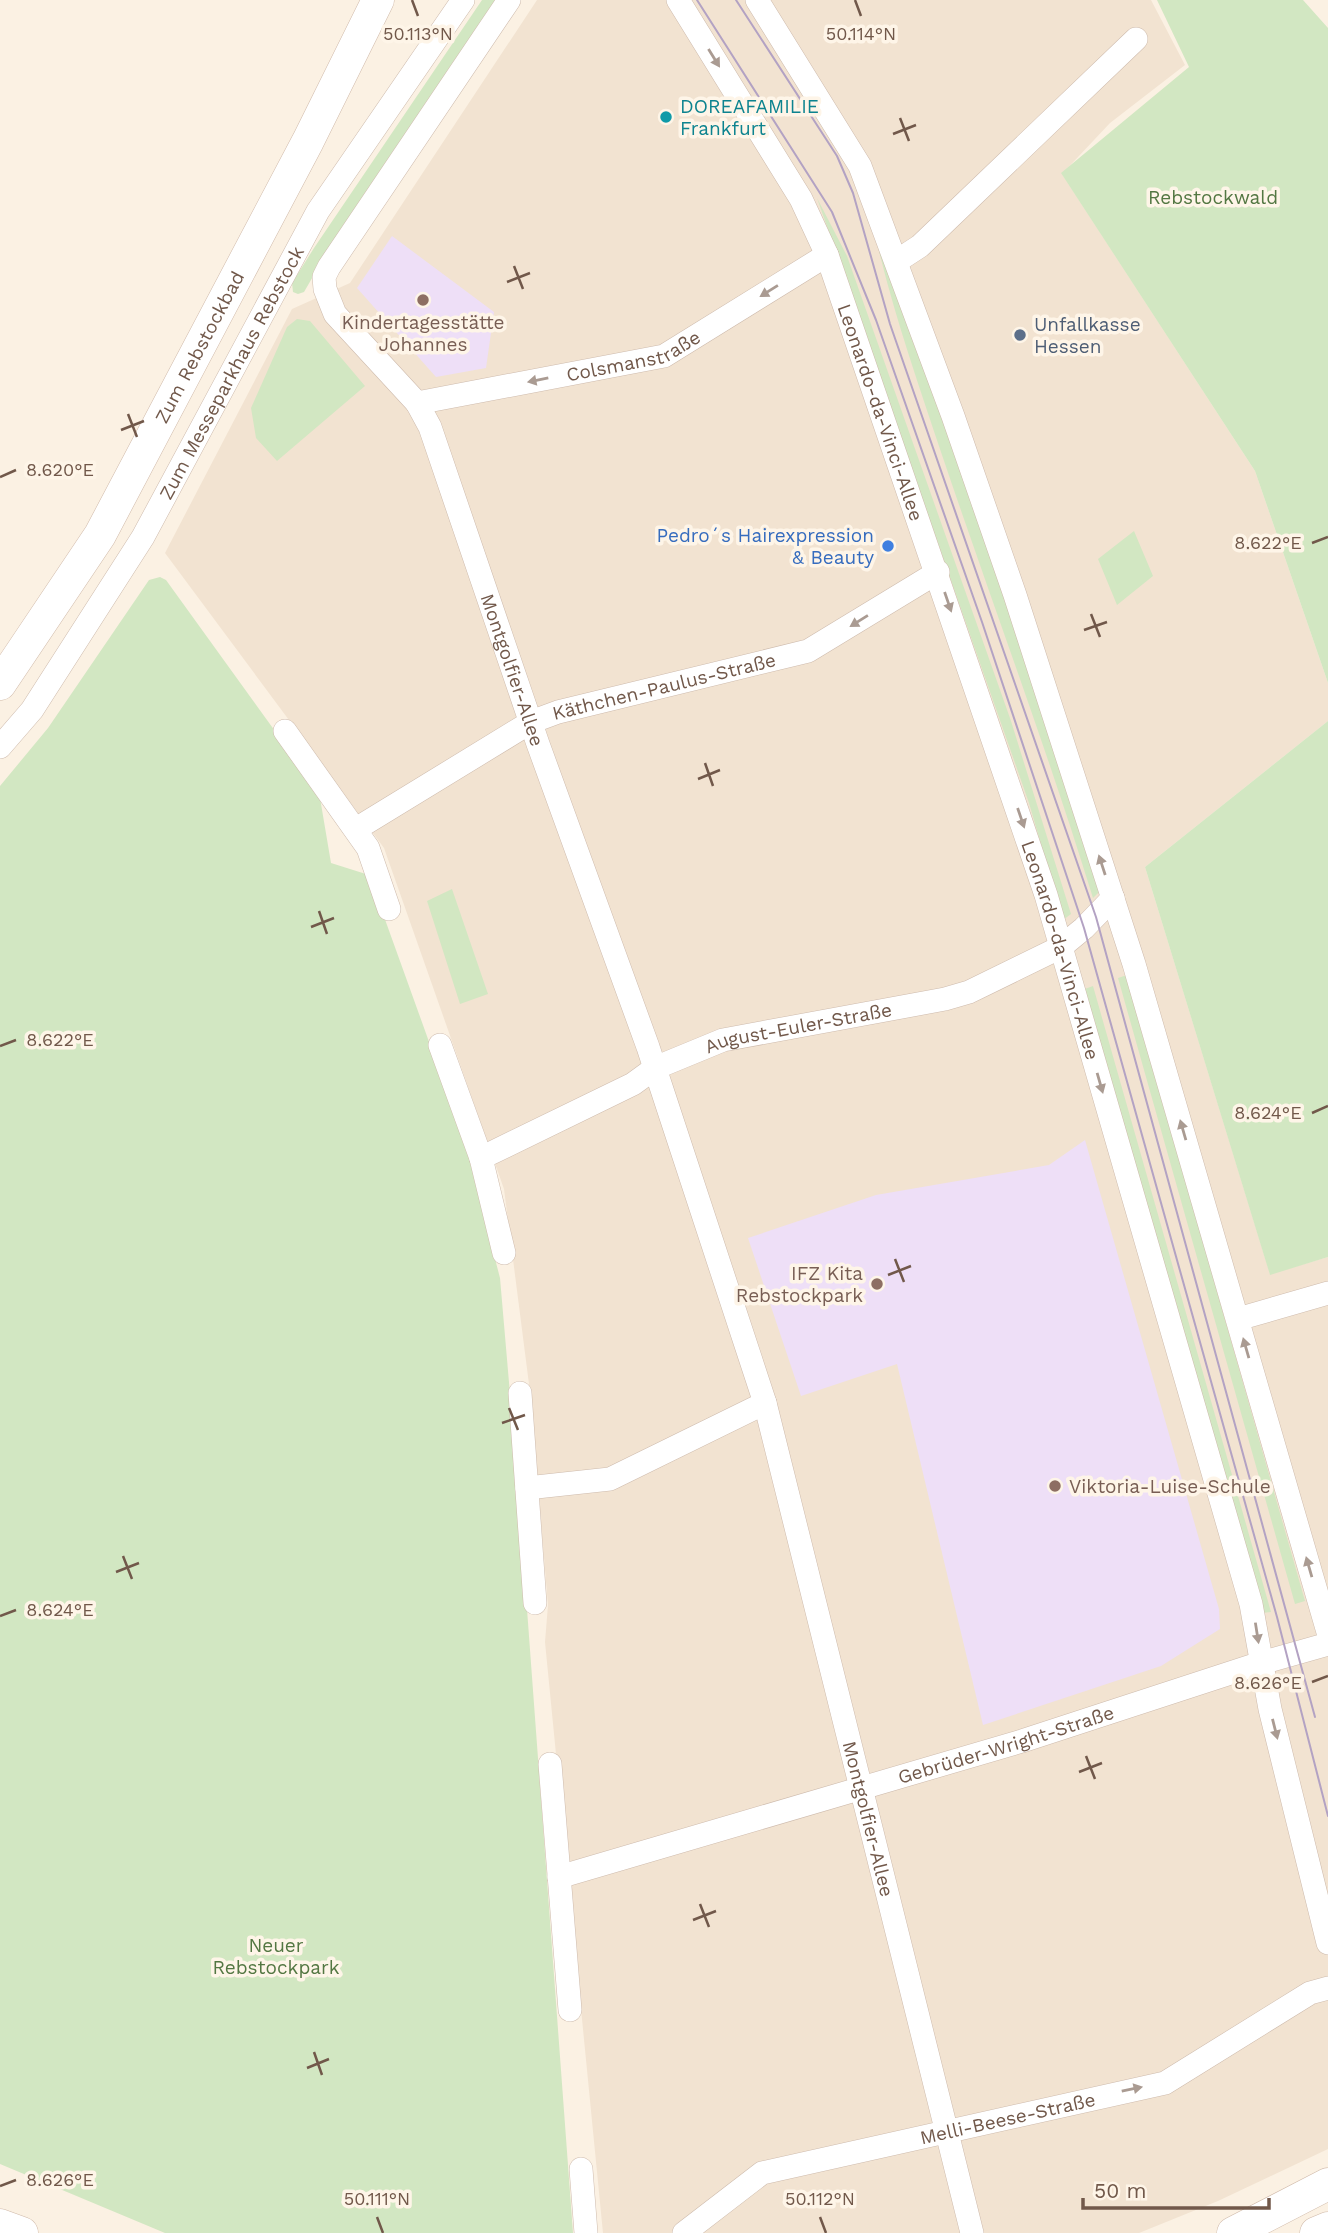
<svg xmlns="http://www.w3.org/2000/svg" width="1328" height="2233" font-family="'Work Sans',sans-serif">
  <style>
    .residential { fill: #f2e3d1 }
    .education { fill: #eedff7 }
    .green { fill: #d2e7c2 }
    .lines { fill: none; stroke-linecap: round; stroke-linejoin: round }
    .street-casing { stroke: #cebbad; stroke-width: 24 }
    .secondary-casing { stroke: #d0baaa; stroke-width: 33 }
    .street { stroke: #fff; stroke-width: 23 }
    .secondary { stroke: #fff; stroke-width: 32 }
    .tram { stroke: #b3a2c3; stroke-width: 2 }
    .oneway { fill: #aa9b92 }
    .ticks { fill: none; stroke: #71584a; stroke-width: 2.5 }
    .culture-dot { fill: #0f9aa8; stroke: #fef5e8; stroke-width: 2.5 }
    .education-dot { fill: #8d6e63; stroke: #fef5e8; stroke-width: 2.5 }
    .service-dot { fill: #5c6f8a; stroke: #fef5e8; stroke-width: 2.5 }
    .shop-dot { fill: #3f7fe0; stroke: #fef5e8; stroke-width: 2.5 }
    .labels { text-anchor: middle; stroke-width: 7; stroke-linejoin: round; paint-order: stroke }
    .culture-label { font-size: 19px; fill: #0d838f; stroke: #fef5e8; text-anchor: start }
    .park-label { font-size: 19px; fill: #537742; stroke: #fef5e8 }
    .education-label { font-size: 19px; fill: #785e54; stroke: #fef5e8 }
    .service-label { font-size: 19px; fill: #4e5e75; stroke: #fef5e8; text-anchor: start }
    .street-label { font-size: 19px; fill: #71584a; stroke: #fef5e8 }
    .shop-label { font-size: 19px; fill: #366cbe; stroke: #fef5e8; text-anchor: end }
    .ticks-label { font-size: 18px; text-anchor: middle; fill: #71584a; stroke: #fef5e8; stroke-width: 7; stroke-linejoin: round; paint-order: stroke }
  </style>
  <rect width="100%" height="100%" fill="#fbf1e3"/>
  <path class="residential" d="M 537,0 L 1151,0 L 1185,65 L 1110,123 L 1062,174 L 1255,471 L 1328,683 L 1328,721 L 1145,867 L 1270,1274 L 1328,1257 L 1328,2149 L 1218,2201 L 1139,2233 L 603,2233 L 545,1642 L 548,1605 L 530,1392 L 504,1189 L 384,848 L 165,553 L 292,309 L 350,283 Z"/>
  <path class="education" d="M 392,236 L 494,312 L 486,368 L 436,377 L 357,288 Z
    M 1085,1140 L 1219,1609 L 1220,1629 L 1161,1666 L 983,1725 L 897,1364 L 801,1396 L 748,1238 L 876,1195 L 1049,1165 Z"/>
  <path class="green" d="M 482,0 L 495,0 L 340,230 L 304,292 L 298,294 L 293,292 L 292,283 L 314,248 Z
    M 1157,0 L 1303,0 L 1328,28 L 1328,683 L 1255,471 L 1061,173 L 1189,67 Z
    M 817,198 L 847,256 L 1011,721 L 1071,914 L 1063,920 L 1029,803 Z
    M 870,211 L 1077,806 L 1100,891 L 1093,898 C 1047,749 992,603 942,455 C 915,374 887,295 870,211 Z
    M 297,319 L 310,321 L 365,386 L 277,461 L 256,438 L 251,408 L 287,327 Z
    M 1134,531 L 1153,576 L 1117,605 L 1098,559 Z
    M 160,577 L 166,580 L 319,792 L 331,863 L 369,875 L 464,1139 L 500,1278 L 518,1487 L 573,2233 L 165,2233 L 0,2164 L 0,786 L 48,728 L 149,580 Z
    M 1328,721 L 1328,1257 L 1270,1275 L 1145,867 Z
    M 452,889 L 488,994 L 460,1004 L 427,901 Z
    M 1127,975 L 1305,1601 L 1295,1604 L 1118,978 Z
    M 1093,986 L 1271,1612 L 1262,1613 L 1082,990 Z"/>
  <g class="lines">
    <defs>
      <g id="street">
        <path id="s1" d="M 509,0 L 329,267 L 324,277 L 325,289 L 335,314 L 417,403 L 430,427 L 538,744 L 648,1047 L 765,1403 L 972,2233"/>
        <path id="s2" d="M 678,0 L 801,199 L 827,255 L 1046,895 L 1251,1604 L 1270,1709 L 1328,1943"/>
        <path d="M 757,0 L 860,166 L 953,416 L 1015,595 L 1134,964 L 1328,1632"/>
        <path d="M 897,261 L 920,246 L 1136,39"/>
        <path id="s3" d="M 417,403 L 664,356 L 827,255"/>
        <path d="M 285,731 L 368,848 L 389,909"/>
        <path id="s4" d="M 0,747 L 32,710 L 143,537 L 318,211 L 463,0"/>
        <path id="s5" d="M 356,829 L 531,722 L 558,712 L 808,651 L 938,572"/>
        <path d="M 440,1045 L 481,1158 L 504,1253"/>
        <path id="s6" d="M 481,1158 L 633,1084 L 655,1068 L 723,1040 L 945,999 L 969,992 L 1061,947 L 1084,928 L 1113,898"/>
        <path d="M 1238,1319 L 1328,1293"/>
        <path d="M 520,1393 L 535,1603"/>
        <path d="M 527,1488 L 610,1479 L 765,1403"/>
        <path d="M 550,1764 L 570,2010"/>
        <path id="s7" d="M 559,1877 L 1022,1741 L 1261,1663 L 1328,1644"/>
        <path d="M 581,2169 L 586,2233"/>
        <path id="s8" d="M 684,2233 L 762,2173 L 1165,2083 L 1310,1993 L 1328,1988"/>
      </g>
      <g id="secondary">
        <path id="s9" d="M 0,684 L 100,535 L 308,141 L 378,0"/>
        <path d="M 0,2225 L 22,2233"/>
        <path d="M 1233,2233 L 1328,2184"/>
        <path d="M 1316,2233 L 1328,2228"/>
      </g>
    </defs>
    <use href="#street" class="street-casing"/>
    <use href="#secondary" class="secondary-casing"/>
    <use href="#street" class="street"/>
    <use href="#secondary" class="secondary"/>
    <path class="tram" d="M 697,0 L 832,212 L 876,320 L 982,622 L 1084,928 L 1277,1617 L 1328,1816
      M 736,0 L 837,156 L 853,193 L 890,324 L 1096,917 L 1315,1717"/>
  </g>
  <defs><path id="oneway-solid" d="M-6-.8H1V-3.2L6.5 0L1 3.2V.8H-6Z" transform="scale(1.75)"/></defs>
  <g class="oneway">
    <use href="#oneway-solid" transform="translate(714 58) rotate(58)"/>
    <use href="#oneway-solid" transform="translate(769 291) rotate(148)"/>
    <use href="#oneway-solid" transform="translate(538 380) rotate(169)"/>
    <use href="#oneway-solid" transform="translate(948 602) rotate(71)"/>
    <use href="#oneway-solid" transform="translate(859 621) rotate(148)"/>
    <use href="#oneway-solid" transform="translate(1021 818) rotate(71)"/>
    <use href="#oneway-solid" transform="translate(1102 865) rotate(-108)"/>
    <use href="#oneway-solid" transform="translate(1100 1083) rotate(74)"/>
    <use href="#oneway-solid" transform="translate(1183 1130) rotate(-106)"/>
    <use href="#oneway-solid" transform="translate(1246 1348) rotate(-106)"/>
    <use href="#oneway-solid" transform="translate(1309 1567) rotate(-106)"/>
    <use href="#oneway-solid" transform="translate(1257 1633) rotate(81)"/>
    <use href="#oneway-solid" transform="translate(1275 1729) rotate(76)"/>
    <use href="#oneway-solid" transform="translate(1132 2089) rotate(-12)"/>
  </g>
  <path class="ticks" d="M 412,0 L 418,16M 855,0 L 861,16M 900,118 L 909,141M 893,134 L 916,125M 514,266 L 523,289M 507,282 L 530,273M 128,414 L 137,437M 121,430 L 144,421M 0,477 L 16,470M 1312,543 L 1328,537M 1091,614 L 1100,637M 1084,630 L 1107,622M 705,763 L 713,786M 698,779 L 720,770M 319,911 L 327,934M 311,927 L 334,918M 0,1046 L 16,1040M 1312,1113 L 1328,1106M 895,1259 L 904,1282M 888,1275 L 911,1266M 509,1408 L 518,1430M 502,1423 L 525,1415M 123,1556 L 132,1579M 116,1572 L 139,1563M 0,1616 L 16,1610M 1312,1682 L 1328,1676M 1086,1756 L 1095,1779M 1079,1772 L 1102,1763M 700,1904 L 709,1927M 693,1920 L 716,1911M 314,2052 L 322,2075M 307,2068 L 329,2059M 0,2186 L 16,2180M 377,2217 L 383,2233M 820,2217 L 826,2233"/>
  <circle class="culture-dot" cx="666" cy="117" r="7"/>
  <g class="education-dot">
    <circle cx="423" cy="300" r="7"/>
    <circle cx="877" cy="1284" r="7"/>
    <circle cx="1055" cy="1486" r="7"/>
  </g>
  <circle class="service-dot" cx="1020" cy="335" r="7"/>
  <circle class="shop-dot" cx="888" cy="546" r="7"/>
  <g class="labels">
    <g class="culture-label">
      <text x="680" y="113">DOREAFAMILIE<tspan x="680" dy="22">Frankfurt</tspan></text>
    </g>
    <g class="park-label">
      <text x="1213" y="204">Rebstockwald</text>
      <text x="276" y="1952">Neuer<tspan x="276" dy="22">Rebstockpark</tspan></text>
    </g>
    <g class="education-label">
      <text x="423" y="329">Kindertagesstätte<tspan x="423" dy="22">Johannes</tspan></text>
      <text x="863" y="1280" text-anchor="end">IFZ Kita<tspan x="863" dy="22">Rebstockpark</tspan></text>
      <text x="1069" y="1493" text-anchor="start">Viktoria-Luise-Schule</text>
    </g>
    <g class="service-label">
      <text x="1034" y="331">Unfallkasse<tspan x="1034" dy="22">Hessen</tspan></text>
    </g>
    <g class="street-label">
      <text dy="7" stroke="none"><textPath href="#s9" startOffset="392">Zum Rebstockbad</textPath></text>
      <text dy="7" stroke="none"><textPath href="#s3" startOffset="222">Colsmanstraße</textPath></text>
      <text dy="7" stroke="none"><textPath href="#s4" startOffset="441">Zum Messeparkhaus Rebstock</textPath></text>
      <text dy="7" stroke="none"><textPath href="#s2" startOffset="462">Leonardo-da-Vinci-Allee</textPath></text>
      <text dy="7" stroke="none"><textPath href="#s1" startOffset="777">Montgolfier-Allee</textPath></text>
      <text dy="7" stroke="none"><textPath href="#s5" startOffset="343">Käthchen-Paulus-Straße</textPath></text>
      <text dy="7" stroke="none"><textPath href="#s2" startOffset="1029">Leonardo-da-Vinci-Allee</textPath></text>
      <text dy="7" stroke="none"><textPath href="#s6" startOffset="346">August-Euler-Straße</textPath></text>
      <text dy="7" stroke="none"><textPath href="#s7" startOffset="466">Gebrüder-Wright-Straße</textPath></text>
      <text dy="7" stroke="none"><textPath href="#s1" startOffset="1981">Montgolfier-Allee</textPath></text>
      <text dy="7" stroke="none"><textPath href="#s8" startOffset="350">Melli-Beese-Straße</textPath></text>
    </g>
    <g class="shop-label">
      <text x="874" y="542">Pedro´s Hairexpression<tspan x="874" dy="22">&amp; Beauty</tspan></text>
    </g>
  </g>
  <g class="ticks-label">
    <text x="418" y="40">50.113°N</text>
    <text x="861" y="40">50.114°N</text>
    <text x="60" y="476">8.620°E</text>
    <text x="1268" y="549">8.622°E</text>
    <text x="60" y="1046">8.622°E</text>
    <text x="1268" y="1119">8.624°E</text>
    <text x="60" y="1616">8.624°E</text>
    <text x="1268" y="1689">8.626°E</text>
    <text x="60" y="2186">8.626°E</text>
    <text x="377" y="2205">50.111°N</text>
    <text x="820" y="2205">50.112°N</text>
  </g>
  <path d="M1083 2198v10h186v-10" fill="none" stroke="#71584a" stroke-width="3.5"/>
  <text x="1094" y="2198" font-size="21" fill="#71584a" stroke="#fef5e8" stroke-width="5" paint-order="stroke">50 m</text>
</svg>
